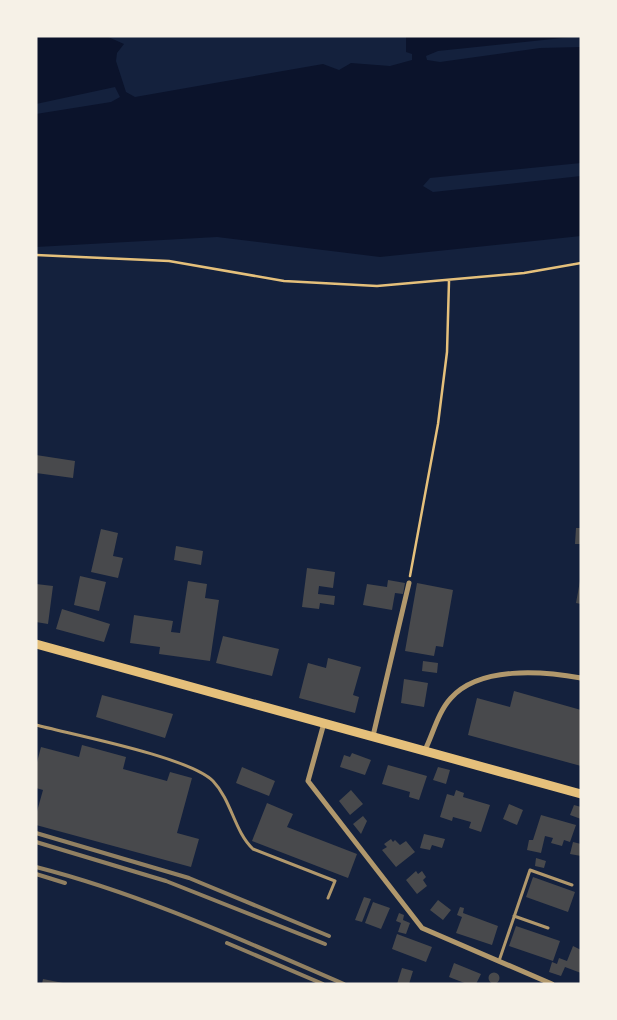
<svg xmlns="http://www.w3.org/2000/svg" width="617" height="1020" font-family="Montserrat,sans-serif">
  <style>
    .water { fill: #0b132b }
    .building { fill: #48494c }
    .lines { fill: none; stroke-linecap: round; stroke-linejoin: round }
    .path { stroke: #e5c07b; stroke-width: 2.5 }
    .service { stroke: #b1986c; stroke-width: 3 }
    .minor { stroke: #b1986c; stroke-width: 5 }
    .secondary { stroke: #e5c07b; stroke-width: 9 }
    .rail { stroke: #918062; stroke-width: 4 }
  </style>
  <rect width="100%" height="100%" fill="#14213d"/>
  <path class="water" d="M 36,36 L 106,36 L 124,44 L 117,53 L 116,61 L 126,92 L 135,97 L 323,64 L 339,70 L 351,63 L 390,66 L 412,60 L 412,54 L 406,52 L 406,36 L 581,36 L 438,51 L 426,56 L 427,60 L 440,62 L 540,48 L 581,47 L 581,163 L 430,178 L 423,186 L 433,192 L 581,176 L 581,236 L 380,257 L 217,237 L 36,247 L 36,114 L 111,102 L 120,97 L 115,87 L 36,104 Z"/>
  <path class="building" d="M 36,455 L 75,461 L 73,478 L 36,473 Z
    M 576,528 L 581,528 L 581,544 L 575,544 Z
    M 101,529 L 118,533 L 113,556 L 123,558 L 118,578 L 91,572 Z
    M 176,546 L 203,551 L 201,565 L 174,560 Z
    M 307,568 L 335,572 L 333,588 L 319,586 L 318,594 L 335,596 L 334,605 L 320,603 L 319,609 L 302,607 Z
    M 80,576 L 106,582 L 99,611 L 74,605 Z
    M 388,580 L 405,583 L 403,594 L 395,593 L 392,610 L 363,605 L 367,584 L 387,587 Z
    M 188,581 L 207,584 L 205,598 L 219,600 L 210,661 L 159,654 L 160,647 L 130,643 L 134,615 L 173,621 L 171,632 L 180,633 Z
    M 580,581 L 581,581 L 581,604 L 576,603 Z
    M 417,583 L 453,590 L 443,647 L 436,646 L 434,656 L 405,651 Z
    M 36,584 L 53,586 L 48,624 L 36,622 Z
    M 62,609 L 110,624 L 104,642 L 56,629 Z
    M 223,636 L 279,649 L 272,676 L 216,663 Z
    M 328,658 L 361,667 L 353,695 L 359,697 L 355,713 L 299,698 L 308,663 L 326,668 Z
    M 423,661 L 438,663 L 437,673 L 422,671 Z
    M 404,679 L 428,683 L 424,707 L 401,703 Z
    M 514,691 L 581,710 L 581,766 L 468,735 L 477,698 L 510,707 Z
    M 102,695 L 173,714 L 165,738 L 96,717 Z
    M 82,745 L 126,757 L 123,769 L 167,781 L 170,772 L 192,778 L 177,833 L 199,839 L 191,867 L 36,825 L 36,815 L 43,790 L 36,788 L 36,766 L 41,747 L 79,757 Z
    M 352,753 L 371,760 L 365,775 L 340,767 L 344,755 L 350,757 Z
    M 388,765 L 427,776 L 419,800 L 409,797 L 410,792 L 382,784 Z
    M 242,767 L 275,781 L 269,796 L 236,783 Z
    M 438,767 L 450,770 L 446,784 L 433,780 Z
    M 351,790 L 363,804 L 350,815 L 339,801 Z
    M 456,790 L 464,793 L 463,797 L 490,805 L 481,832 L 469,828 L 471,822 L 453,817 L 452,821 L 440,817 L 447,794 L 454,796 Z
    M 267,803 L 293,814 L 287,827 L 357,854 L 348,878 L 252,841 Z
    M 509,804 L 523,810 L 517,825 L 503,819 Z
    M 574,805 L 581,807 L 581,819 L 570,815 Z
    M 541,815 L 576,825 L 570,842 L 564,840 L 562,846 L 551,843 L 553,838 L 545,836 L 541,853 L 527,850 L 529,840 L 533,840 Z
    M 363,816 L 367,821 L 361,834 L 353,824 Z
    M 424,834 L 445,839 L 442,848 L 432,845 L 430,850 L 420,848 Z
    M 391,839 L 393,842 L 395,840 L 400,845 L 406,841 L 415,852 L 396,867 L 382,850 L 387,847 L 384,844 Z
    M 573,842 L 581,844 L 581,856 L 570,854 Z
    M 536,858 L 546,861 L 544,868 L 535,866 Z
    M 416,871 L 418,874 L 422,871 L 426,877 L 423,880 L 427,886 L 417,894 L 406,880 Z
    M 533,877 L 575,892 L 568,912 L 526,897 Z
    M 364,897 L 371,899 L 362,922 L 355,920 Z
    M 438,900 L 451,910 L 443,920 L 430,910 Z
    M 373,902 L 390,908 L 381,929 L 365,923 Z
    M 460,907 L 464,908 L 463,913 L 498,926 L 492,945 L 456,933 L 462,917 L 457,915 Z
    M 399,913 L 404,915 L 403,920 L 410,923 L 406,934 L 398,932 L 401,923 L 396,921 Z
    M 516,926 L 560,941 L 553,961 L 509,946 Z
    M 397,934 L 432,947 L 426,962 L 392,949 Z
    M 573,946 L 581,950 L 581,973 L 565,967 L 561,976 L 549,972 L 552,962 L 557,964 L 559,958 L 567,961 Z
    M 454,963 L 481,974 L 476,984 L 467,984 L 449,977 Z
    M 402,968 L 413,971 L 409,984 L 397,984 Z
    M488.5 978a5.5 5.5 0 1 1 11 0a5.5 5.5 0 1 1-11 0Z
    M 43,979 L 63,983 L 63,984 L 42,984 Z"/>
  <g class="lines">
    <path class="path" d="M 36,255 L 169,261 L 284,281 L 377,286 L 524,273 L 581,263
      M 410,576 L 438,424 L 447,352 L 449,281"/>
    <path class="service" d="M 36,725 C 74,735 189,757 213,781 C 232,801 234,831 253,849 L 335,881 L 328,898
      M 514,916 L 548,928
      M 499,961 L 530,870 L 572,885"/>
    <path class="minor" d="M 324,723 L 308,781 L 422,928 L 552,984
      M 373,736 L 409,583
      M 425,750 C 433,734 438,712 451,698 C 480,666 542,671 581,678"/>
    <path class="secondary" d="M 36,644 L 581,794"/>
    <path class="rail" d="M 36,833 L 189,878 L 329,936
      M 36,842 L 166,881 L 325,944
      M 36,867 C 142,894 244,941 344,984
      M 36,874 L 65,883
      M 227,943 L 323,984"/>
  </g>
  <rect width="617" height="1020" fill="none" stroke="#f6f1e7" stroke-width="75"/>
</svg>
